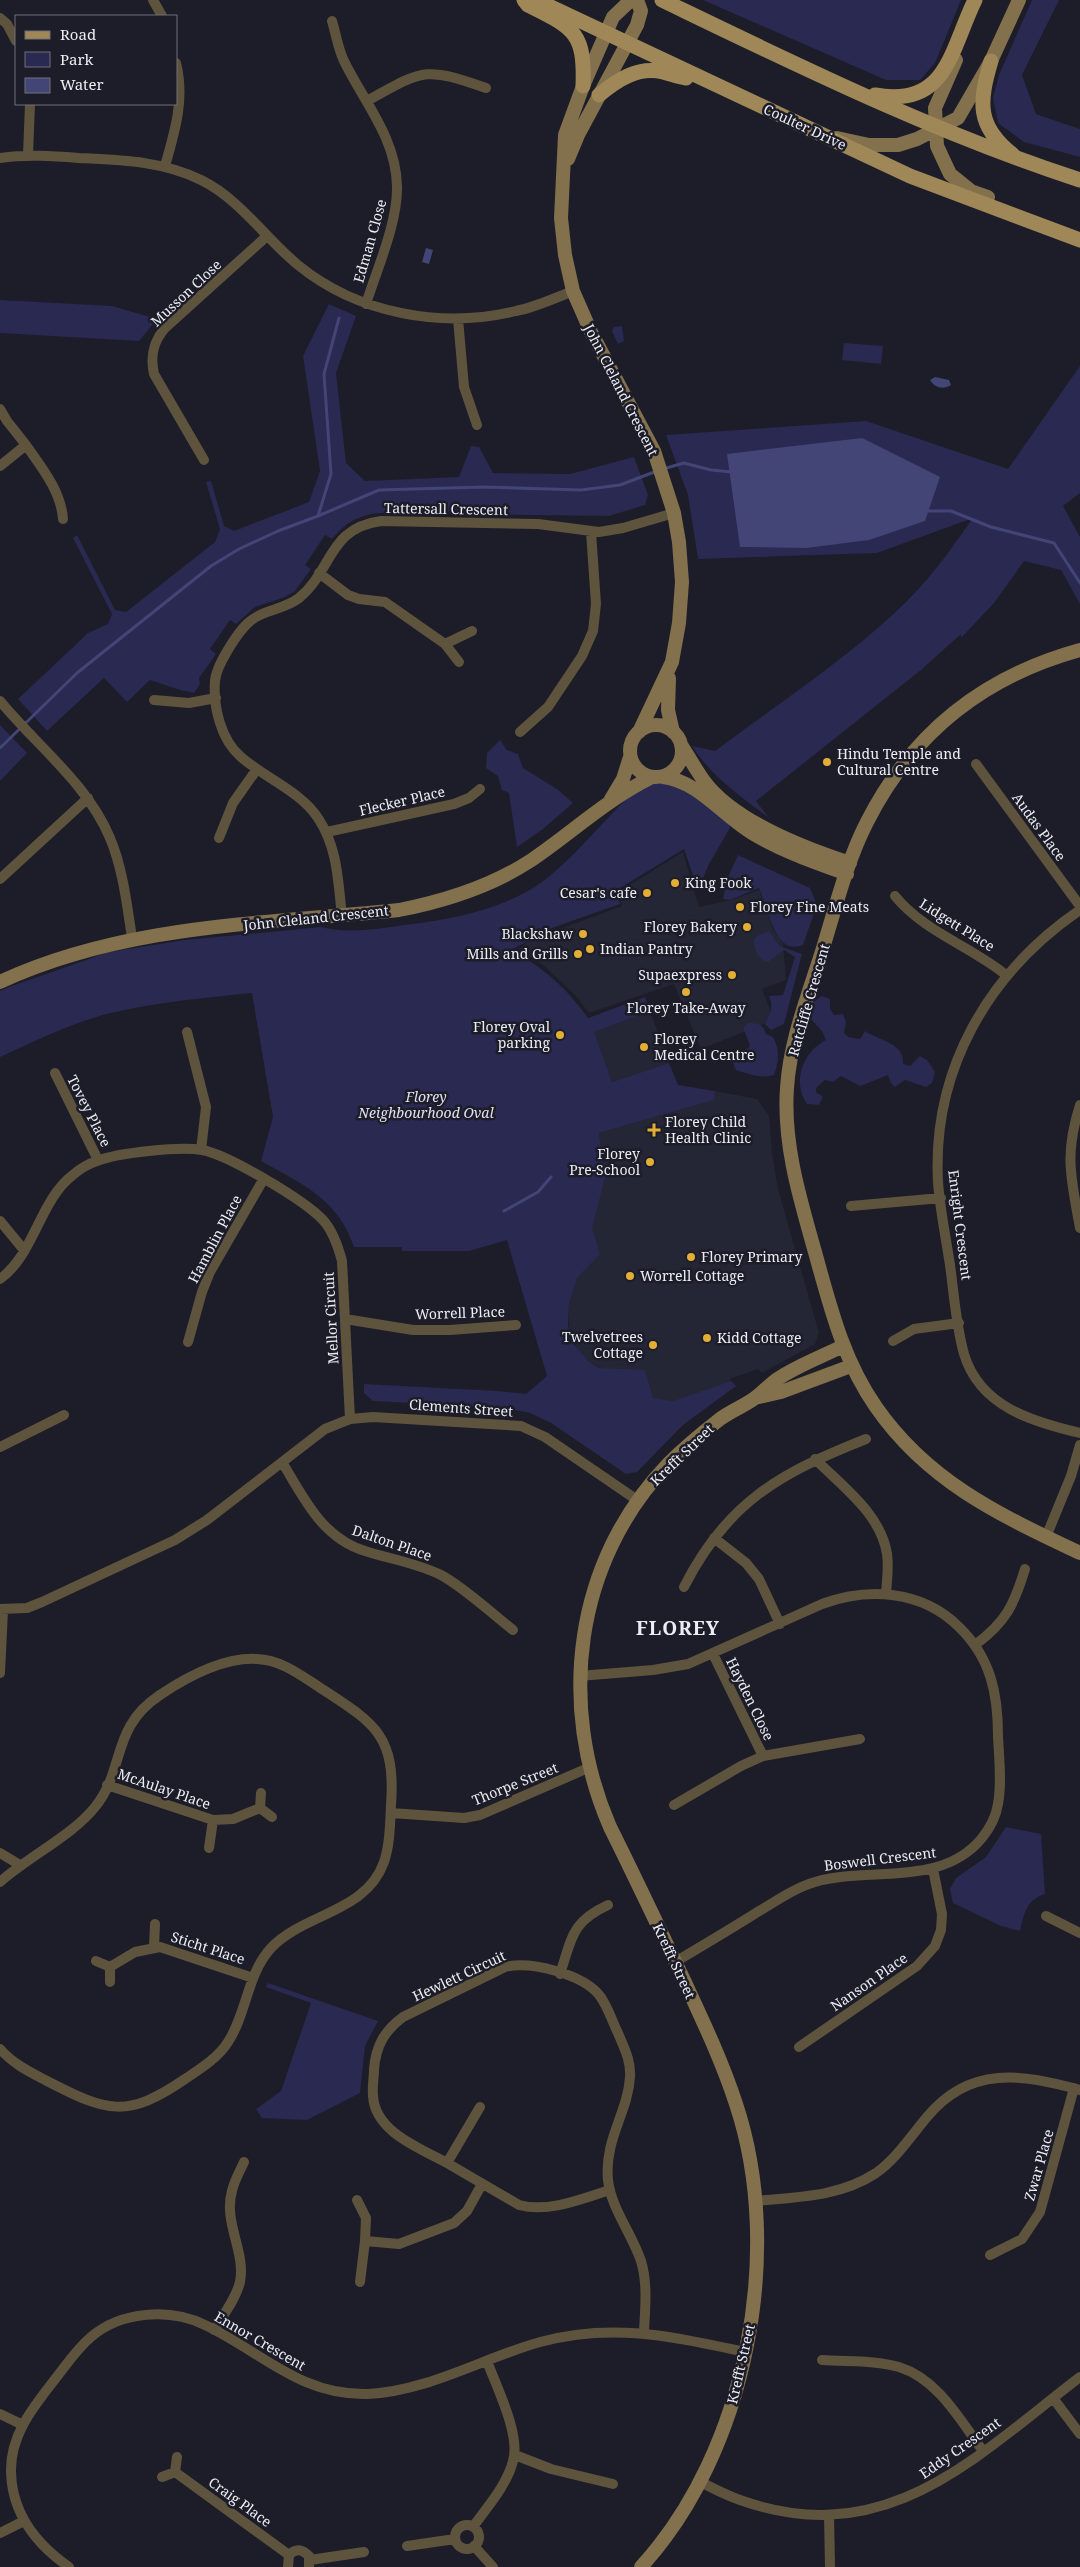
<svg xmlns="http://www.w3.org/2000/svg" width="1080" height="2567" font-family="'Noto Serif',serif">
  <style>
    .built { fill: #242636 }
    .green { fill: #292951 }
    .water { fill: #434577 }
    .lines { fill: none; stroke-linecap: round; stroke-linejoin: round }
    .stream { stroke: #434577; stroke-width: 3 }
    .street { stroke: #5e533d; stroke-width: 10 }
    .secondary { stroke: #83704c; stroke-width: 14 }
    .primary { stroke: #9f8758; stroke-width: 15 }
    .poi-dot { fill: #e3ae35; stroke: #1c1d28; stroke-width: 2 }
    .labels { text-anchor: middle; stroke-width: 5; stroke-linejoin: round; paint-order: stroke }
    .street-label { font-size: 14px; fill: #ebecf4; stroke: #1c1d28 }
    .poi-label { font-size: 14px; fill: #ebecf4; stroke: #1c1d28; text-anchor: start }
    .park-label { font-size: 14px; font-style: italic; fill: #dfe1f2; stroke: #1c1d28 }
    .district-label { font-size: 19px; font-weight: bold; letter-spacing: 1px; fill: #ebecf4; stroke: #1c1d28 }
  </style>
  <rect width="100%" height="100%" fill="#1c1d28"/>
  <path class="built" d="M 683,852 L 699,907 L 731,900 L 759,890 L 772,927 L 783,944 L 786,980 L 762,989 L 774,1020 L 701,1049 L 674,984 L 589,1013 L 576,996 L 541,963 L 518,950 L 528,941 L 622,906 L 618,892 Z
    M 650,1011 L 669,1063 L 612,1082 L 593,1032 Z
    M 715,1091 L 757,1099 L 769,1116 L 772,1153 L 778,1189 L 819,1333 L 815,1344 L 762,1373 L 758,1369 L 730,1379 L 731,1381 L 643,1412 L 607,1372 L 588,1361 L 579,1353 L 569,1332 L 569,1304 L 605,1178 L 599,1133 L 713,1100 Z"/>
  <path class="green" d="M 703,0 L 961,0 L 935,63 L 920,80 L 886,80 Z
    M 1032,0 L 1059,0 L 1022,75 L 1036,114 L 1080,129 L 1080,157 L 1024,142 L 998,123 L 993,98 L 999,75 Z
    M 0,300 L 112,306 L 157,319 L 139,341 L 0,333 Z
    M 329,304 L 356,316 L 336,373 L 346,463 L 365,481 L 459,477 L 471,446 L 479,447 L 493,473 L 570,474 L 634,457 L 648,495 L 645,505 L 609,516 L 379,513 C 358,515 345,523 332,539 L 325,535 L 305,565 L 311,569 L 295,591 L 285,597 L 255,607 L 236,624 L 230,620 L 210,649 L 216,654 L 199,678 L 200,684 L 194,693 L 180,690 L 150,680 L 127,702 L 104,678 L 47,731 L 18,699 L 88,633 L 108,624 L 112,614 L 73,538 L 77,535 L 115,610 L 126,612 L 215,542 L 220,529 L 206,482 L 211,481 L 224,526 L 234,531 L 309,502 L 320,471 L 303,356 Z
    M 622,326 L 624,341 L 618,344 L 612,331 L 614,327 Z
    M 844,343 L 883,346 L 881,364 L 842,360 Z
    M 1080,366 L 1080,493 L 1063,506 L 1080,537 L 1080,604 L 1061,570 L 1024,561 L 994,603 L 961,638 L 961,634 L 921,670 L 756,801 L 769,818 C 741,797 711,776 692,746 L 715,751 C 779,703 856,653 912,596 C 935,572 954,545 973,518 L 877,553 L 698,559 L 688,495 L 666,435 L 866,421 L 1008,469 Z
    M 0,725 L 27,753 L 0,781 Z
    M 500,740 L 507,750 L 518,754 L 523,768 L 557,789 L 573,803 L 543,829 L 517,847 L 509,793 L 502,790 L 498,776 L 486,768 L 487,753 Z
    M 664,781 L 680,782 L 727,819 L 730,828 L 709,864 L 698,890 L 684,849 L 617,890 L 620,904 L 552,928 L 511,950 C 544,968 567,988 588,1018 L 645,997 L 650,1011 L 594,1032 L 612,1082 L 669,1063 L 678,1085 L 715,1091 L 714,1100 L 599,1133 L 605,1178 L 592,1228 L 600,1254 L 577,1278 L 569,1304 L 568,1326 L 573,1343 L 588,1361 L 599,1368 L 645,1370 L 653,1398 L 673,1401 L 731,1381 L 736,1386 L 683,1425 L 637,1472 L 626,1474 L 551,1423 L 530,1413 L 505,1408 L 373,1401 L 364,1393 L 364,1384 L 498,1391 L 526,1394 L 547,1376 L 507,1240 L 469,1251 L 402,1251 L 402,1247 L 354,1247 C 338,1199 302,1184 261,1161 L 273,1117 L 252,993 C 204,998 157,1002 111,1013 C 73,1022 35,1041 0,1057 L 0,991 L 9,987 L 109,952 L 185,940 L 321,927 C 348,934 376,929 404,925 C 454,919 513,908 552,874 C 579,851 602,823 627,798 L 641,788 Z
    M 738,855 L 810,888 L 817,905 L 803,945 C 797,947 789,948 784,943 C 772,933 765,903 759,888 L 730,900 L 723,899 L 727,879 Z
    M 769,931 L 779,946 L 802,954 L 784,1024 L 771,1030 L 765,1024 C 770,1014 774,1007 769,996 L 783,995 L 795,957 L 784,950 L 768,962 C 758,960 754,949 754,940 L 757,936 Z
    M 822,996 L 830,999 L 830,1009 L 834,1015 L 843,1014 L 846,1022 L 844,1033 L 848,1037 L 860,1039 L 865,1031 C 880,1041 905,1043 903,1064 L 910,1066 L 920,1056 L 927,1060 L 935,1072 L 932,1083 L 926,1087 L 905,1080 L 895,1087 L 891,1083 L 888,1075 L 860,1086 L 841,1076 L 833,1082 L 825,1080 L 816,1088 L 816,1092 L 823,1097 L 819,1105 L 807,1104 C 791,1081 804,1051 826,1040 L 822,1031 L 809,1017 L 813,1002 Z
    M 748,1023 C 758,1023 763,1024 766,1034 L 773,1037 C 780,1050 779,1061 774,1075 C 760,1079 749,1074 736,1070 L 732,1061 L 738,1052 L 748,1049 L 750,1045 L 743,1028 Z
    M 1006,1827 L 1041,1834 L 1045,1894 C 1026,1900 1024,1914 1020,1931 L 1001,1926 L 953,1903 L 950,1889 L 956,1878 L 986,1857 Z
    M 268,1983 L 378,2021 L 365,2046 L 360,2093 L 307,2120 L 262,2118 L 256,2109 L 281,2091 L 311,2003 L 266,1987 Z"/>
  <path class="water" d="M 426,248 L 433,250 L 429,264 L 422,262 Z
    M 935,377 L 949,380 L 951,385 C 943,390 935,388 930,380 Z
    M 862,438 L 940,477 L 925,521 L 869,540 L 806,548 L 740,547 L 727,454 Z"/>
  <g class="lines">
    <path class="stream" d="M 663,469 L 684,463 L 711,470 L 732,472
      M 925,511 L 951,511 L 991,527 L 1054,543 L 1080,583
      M 318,516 L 379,490 L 483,487 L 581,490 L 620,485 L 657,471
      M 0,748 L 77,673 L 211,566 L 239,549 L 278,531 L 318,516 L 331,474 L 324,374 L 339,318
      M 504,1211 L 538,1192 L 551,1177"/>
    <path class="street" d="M 153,0 L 162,16
      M 0,18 L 7,24 L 16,41
      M 332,21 C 336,34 338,49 344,61 C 364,102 396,138 397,186 C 398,222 377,269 366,304
      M 367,101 C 423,70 424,66 486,88
      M 28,155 L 30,104
      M 0,158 C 27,154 53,156 79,158 C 121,160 163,161 201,180 C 240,199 265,238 298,265 C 358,314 442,329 516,311 C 536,307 555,298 573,291
      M 165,166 C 175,131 185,99 176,63
      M 458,319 L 464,387 L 477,425
      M 0,409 L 7,421 L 26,445 L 0,466
      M 26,445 C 42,468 61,491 63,519
      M 204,460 L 154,374 C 150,356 153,342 165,328 L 267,236
      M 319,573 L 348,595 L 359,599 L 385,602 L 445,644 L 459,662
      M 445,644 L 472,631
      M 154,700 L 189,703 L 216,698
      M 0,701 C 37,746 87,783 110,838 C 123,869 127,905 132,938
      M 520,732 L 548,707 L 582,656 L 593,631 L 596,604 L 591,532
      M 976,764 L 1080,906
      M 327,832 L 454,804 L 469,798 L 480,789
      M 219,838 L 233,803 L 257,769
      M 0,879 L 88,798
      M 895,896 C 923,931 972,947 1006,975
      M 1080,910 C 988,973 932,1070 938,1182 C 940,1210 946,1238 950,1265 C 954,1294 956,1326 964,1354 C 980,1407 1033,1422 1080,1433
      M 342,916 C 338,882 338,848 318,818 C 300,791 265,778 241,757 C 221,740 213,707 215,681 C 216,666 237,633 248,623 C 263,609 284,610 299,598 C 333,570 328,528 381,521 L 538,524 L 599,532 L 623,528 L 674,513
      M 187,1032 L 206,1107 L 201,1150
      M 55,1073 L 98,1160
      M 1080,1105 C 1064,1155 1071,1178 1080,1228
      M 851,1206 L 941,1198
      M 0,1221 L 24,1250
      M 0,1279 C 35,1254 39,1200 74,1174 C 80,1169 88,1164 97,1161 C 117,1153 180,1146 202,1150 C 229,1155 304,1200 323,1220 C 333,1231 338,1246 342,1261 L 350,1419 L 325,1429 L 207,1520 L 175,1540 L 42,1602 L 27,1608 L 0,1609
      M 345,1319 L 413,1330 L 450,1330 L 516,1325
      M 893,1341 L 914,1329 L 959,1323
      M 188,1342 L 202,1292 L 210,1272 L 263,1180
      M 350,1419 L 373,1417 L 521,1426 L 545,1437 L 637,1500
      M 0,1447 L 64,1415
      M 815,1459 C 842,1486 881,1514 887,1554 C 889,1567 887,1580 886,1593
      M 282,1462 C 304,1498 322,1538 365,1551 C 390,1559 417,1563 441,1575 C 465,1588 491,1613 513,1630
      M 1046,1537 L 1071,1476 L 1080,1445
      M 714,1538 L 746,1563 L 759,1579 L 780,1624
      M 684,1587 C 727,1502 780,1473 866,1439
      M 975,1645 C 1006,1622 1014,1605 1025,1569
      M 713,1654 L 763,1756
      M 0,1673 L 3,1610
      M 579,1676 L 653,1670 L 688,1664 L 822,1604 C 868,1587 922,1590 959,1627 C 991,1658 998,1694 998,1736 C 999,1758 1002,1783 998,1804 C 996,1817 990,1828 982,1838 C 941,1888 870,1866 815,1882 C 794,1888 775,1902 756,1913 C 729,1930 702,1946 675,1962
      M 107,1785 L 213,1820 L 233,1819 L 260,1808
      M 261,1793 L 260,1808 L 272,1817
      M 674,1805 L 741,1766 L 763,1756 L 860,1739
      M 391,1813 L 464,1818 L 480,1815 L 588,1768
      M 209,1848 L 213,1820
      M 0,1853 L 20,1865
      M 0,1882 C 28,1857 73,1835 95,1807 C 126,1769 110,1728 160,1695 C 187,1677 224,1657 257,1659 C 281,1660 299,1674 319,1687 C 374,1723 396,1734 391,1805 C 390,1824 390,1844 384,1862 C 366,1913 304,1913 271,1948 C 247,1974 247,2013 228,2042 C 218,2058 200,2069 185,2079 C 127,2119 107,2112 47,2081 C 30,2072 13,2064 0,2049
      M 1046,1916 L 1080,1933
      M 154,1947 L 155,1924
      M 96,1961 L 110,1967 L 110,1982
      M 110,1967 L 135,1952 L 160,1947 L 253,1978
      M 560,1974 C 572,1938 571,1922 608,1905
      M 799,2047 L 917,1966 L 935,1946 L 941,1930 L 942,1914 L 933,1869
      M 480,2107 L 447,2163 L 519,2205 C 549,2213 581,2199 610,2190
      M 447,2163 C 420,2148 375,2132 373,2096 C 372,2087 374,2078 374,2069 C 376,2046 384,2031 403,2017 L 505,1967 C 531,1961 583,1974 600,1996 C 608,2007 612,2021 618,2033 C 624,2048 631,2060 630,2077 C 628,2112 604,2140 608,2180 C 611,2208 632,2234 641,2261 C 648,2284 645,2309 644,2332
      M 357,2200 L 366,2218 L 365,2241
      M 755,2201 C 797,2197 840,2197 876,2173 C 896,2159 911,2136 927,2117 C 970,2065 1022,2074 1080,2090
      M 990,2255 L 1022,2239 L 1040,2212 L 1074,2088
      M 360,2282 L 365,2241 L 399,2244 L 454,2223 L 467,2211 L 482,2184
      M 214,2330 C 223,2315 236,2299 240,2282 C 246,2252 223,2222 232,2191 C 234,2181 240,2171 244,2162
      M 822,2360 C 847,2362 875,2360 899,2367 C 938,2379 960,2420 983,2451
      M 1053,2398 L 1080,2434
      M 0,2414 L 23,2425
      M 515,2455 L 551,2469 L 613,2484
      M 175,2472 L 289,2555
      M 162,2477 L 175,2472 L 177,2457
      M 699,2481 C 712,2488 726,2495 740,2500 C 886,2552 974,2458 1080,2377
      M 829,2515 L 830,2567
      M455 2537a12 12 0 1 1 24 0a12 12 0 1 1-24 0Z
      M 473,2527 C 487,2507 507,2485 513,2461 C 521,2435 496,2386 487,2361
      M 0,2533 L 24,2521
      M 407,2546 L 455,2539
      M 474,2546 L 493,2567
      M 310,2560 L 364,2552
      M 69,2567 C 36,2544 12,2514 11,2472 C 10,2432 37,2403 59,2374 C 69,2361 78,2348 91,2337 C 121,2311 170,2308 205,2325 C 262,2352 300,2396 368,2394 C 428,2391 483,2358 540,2342 C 614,2322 673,2337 746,2352
      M 288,2567 L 289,2555 C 296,2548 302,2549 309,2556 L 309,2567"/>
    <path class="secondary" d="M 631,0 L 613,17 L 583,86 L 565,135 L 561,218 L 565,255 L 573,291 L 591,332 L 654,451 L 674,513 L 679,542 L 682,582 L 679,623 L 672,662 L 639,732
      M 956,60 L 935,108 L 937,146 L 950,174 L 971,191 L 988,197
      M 837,138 L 869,145 L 898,145 L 917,139 L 958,118 L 991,61 L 1019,0
      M 568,159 L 578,135 L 637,25 L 641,11 L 637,0
      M 1080,650 C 985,676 912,733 867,822 C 847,861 836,906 823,948 C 809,993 790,1040 787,1088 C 783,1144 800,1199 815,1252 C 830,1306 843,1360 876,1407 C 928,1482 1000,1515 1080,1553
      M 669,678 L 668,710 L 673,732
      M630 751a26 26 0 1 1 52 0a26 26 0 1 1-52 0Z
      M 681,745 C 689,757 696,770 704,781 C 734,821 804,848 850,863
      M 663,777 C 698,781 722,815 752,833 C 782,851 814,862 847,874
      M 611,799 L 623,779 L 630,757
      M 0,982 C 125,924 264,924 399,910 C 445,901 490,887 530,861 C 573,832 604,801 652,777
      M 759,1397 L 781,1392 L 851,1366
      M 641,2567 C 747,2451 785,2251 736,2104 C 722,2061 702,2019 683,1978 C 659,1928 635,1877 610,1827 C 557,1705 574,1562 668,1464 C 684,1448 702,1433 720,1419 C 731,1411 744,1406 755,1398 C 762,1393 768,1386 776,1380 C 796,1366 821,1357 843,1346"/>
    <path class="primary" d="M 524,0 L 528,5 C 574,28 585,32 583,86
      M 536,0 L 910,176 L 1080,240
      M 662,0 C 799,66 935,133 1080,180
      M 991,61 C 979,102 976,126 1013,155
      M 599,95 C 617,80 638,66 663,72 C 671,74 678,77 686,78
      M 875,95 C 947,108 950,51 975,0"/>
  </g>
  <g class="poi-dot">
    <circle cx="827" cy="762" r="5"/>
    <circle cx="675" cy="883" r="5"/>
    <circle cx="647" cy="893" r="5"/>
    <circle cx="740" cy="907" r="5"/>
    <circle cx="747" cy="927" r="5"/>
    <circle cx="583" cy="934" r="5"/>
    <circle cx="590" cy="949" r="5"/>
    <circle cx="578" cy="954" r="5"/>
    <circle cx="732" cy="975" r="5"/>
    <circle cx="686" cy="992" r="5"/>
    <circle cx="560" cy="1035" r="5"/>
    <circle cx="644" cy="1047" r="5"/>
    <path d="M651.5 1122.5h5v5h5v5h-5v5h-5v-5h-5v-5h5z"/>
    <circle cx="650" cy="1162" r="5"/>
    <circle cx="691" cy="1257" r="5"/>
    <circle cx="630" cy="1276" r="5"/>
    <circle cx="707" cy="1338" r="5"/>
    <circle cx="653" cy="1345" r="5"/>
  </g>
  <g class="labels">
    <g class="street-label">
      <text transform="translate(805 127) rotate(25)" y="5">Coulter Drive</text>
      <text transform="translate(370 241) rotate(-74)" y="5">Edman Close</text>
      <text transform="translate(186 293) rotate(-43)" y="5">Musson Close</text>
      <text transform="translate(621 390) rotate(63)" y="5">John Cleland Crescent</text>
      <text transform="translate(446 509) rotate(1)" y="5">Tattersall Crescent</text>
      <text transform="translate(402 801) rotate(-13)" y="5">Flecker Place</text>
      <text transform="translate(1039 827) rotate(54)" y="5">Audas Place</text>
      <text transform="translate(316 918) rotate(-6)" y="5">John Cleland Crescent</text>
      <text transform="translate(957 925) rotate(32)" y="5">Lidgett Place</text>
      <text transform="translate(809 1000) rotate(-74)" y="5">Ratcliffe Crescent</text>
      <text transform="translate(89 1111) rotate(63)" y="5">Tovey Place</text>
      <text transform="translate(960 1225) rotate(83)" y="5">Enright Crescent</text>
      <text transform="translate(215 1239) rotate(-62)" y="5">Hamblin Place</text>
      <text transform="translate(460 1313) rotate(-2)" y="5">Worrell Place</text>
      <text transform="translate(331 1318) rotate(-93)" y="5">Mellor Circuit</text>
      <text transform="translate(461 1408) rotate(4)" y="5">Clements Street</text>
      <text transform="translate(682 1455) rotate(-44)" y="5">Krefft Street</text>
      <text transform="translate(392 1543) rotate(19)" y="5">Dalton Place</text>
      <text transform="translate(750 1699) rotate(64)" y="5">Hayden Close</text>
      <text transform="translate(515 1784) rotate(-22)" y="5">Thorpe Street</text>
      <text transform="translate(164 1789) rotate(19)" y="5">McAulay Place</text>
      <text transform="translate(880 1859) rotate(-7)" y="5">Boswell Crescent</text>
      <text transform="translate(208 1948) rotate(18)" y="5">Sticht Place</text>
      <text transform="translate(674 1961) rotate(65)" y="5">Krefft Street</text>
      <text transform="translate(459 1976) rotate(-25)" y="5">Hewlett Circuit</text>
      <text transform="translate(869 1982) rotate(-35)" y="5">Nanson Place</text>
      <text transform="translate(1039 2165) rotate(-74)" y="5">Zwar Place</text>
      <text transform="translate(260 2341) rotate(30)" y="5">Ennor Crescent</text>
      <text transform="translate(741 2364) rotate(-77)" y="5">Krefft Street</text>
      <text transform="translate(960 2448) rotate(-35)" y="5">Eddy Crescent</text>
      <text transform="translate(240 2502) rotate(36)" y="5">Craig Place</text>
    </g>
    <g class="poi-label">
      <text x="837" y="759">Hindu Temple and<tspan x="837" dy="16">Cultural Centre</tspan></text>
      <text x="685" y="888">King Fook</text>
      <text x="637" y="898" text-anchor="end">Cesar's cafe</text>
      <text x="750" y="912">Florey Fine Meats</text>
      <text x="737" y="932" text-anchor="end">Florey Bakery</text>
      <text x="573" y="939" text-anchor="end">Blackshaw</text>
      <text x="600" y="954">Indian Pantry</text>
      <text x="568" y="959" text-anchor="end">Mills and Grills</text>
      <text x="722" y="980" text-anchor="end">Supaexpress</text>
      <text x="686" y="1013" text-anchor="middle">Florey Take-Away</text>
      <text x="550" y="1032" text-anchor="end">Florey Oval<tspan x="550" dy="16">parking</tspan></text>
      <text x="654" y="1044">Florey<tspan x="654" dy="16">Medical Centre</tspan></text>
      <text x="665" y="1127">Florey Child<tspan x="665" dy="16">Health Clinic</tspan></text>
      <text x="640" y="1159" text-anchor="end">Florey<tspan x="640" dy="16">Pre-School</tspan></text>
      <text x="701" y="1262">Florey Primary</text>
      <text x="640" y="1281">Worrell Cottage</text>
      <text x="643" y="1342" text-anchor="end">Twelvetrees<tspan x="643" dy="16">Cottage</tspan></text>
      <text x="717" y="1343">Kidd Cottage</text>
    </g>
    <g class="park-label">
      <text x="426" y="1102">Florey<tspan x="426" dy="16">Neighbourhood Oval</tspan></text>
    </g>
    <g class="district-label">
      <text x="678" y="1635">FLOREY</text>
    </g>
  </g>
  <rect x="15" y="15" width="162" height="90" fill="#1c1d28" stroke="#6f707a"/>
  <rect x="25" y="31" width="25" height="8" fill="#9f8758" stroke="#6f707a"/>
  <text x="60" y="40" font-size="15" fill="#ebecf4">Road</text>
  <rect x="25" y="52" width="25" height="15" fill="#292951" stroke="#6f707a"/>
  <text x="60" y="65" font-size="15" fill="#ebecf4">Park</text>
  <rect x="25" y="78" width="25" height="15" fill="#434577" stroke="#6f707a"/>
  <text x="60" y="90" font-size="15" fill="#ebecf4">Water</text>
</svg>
